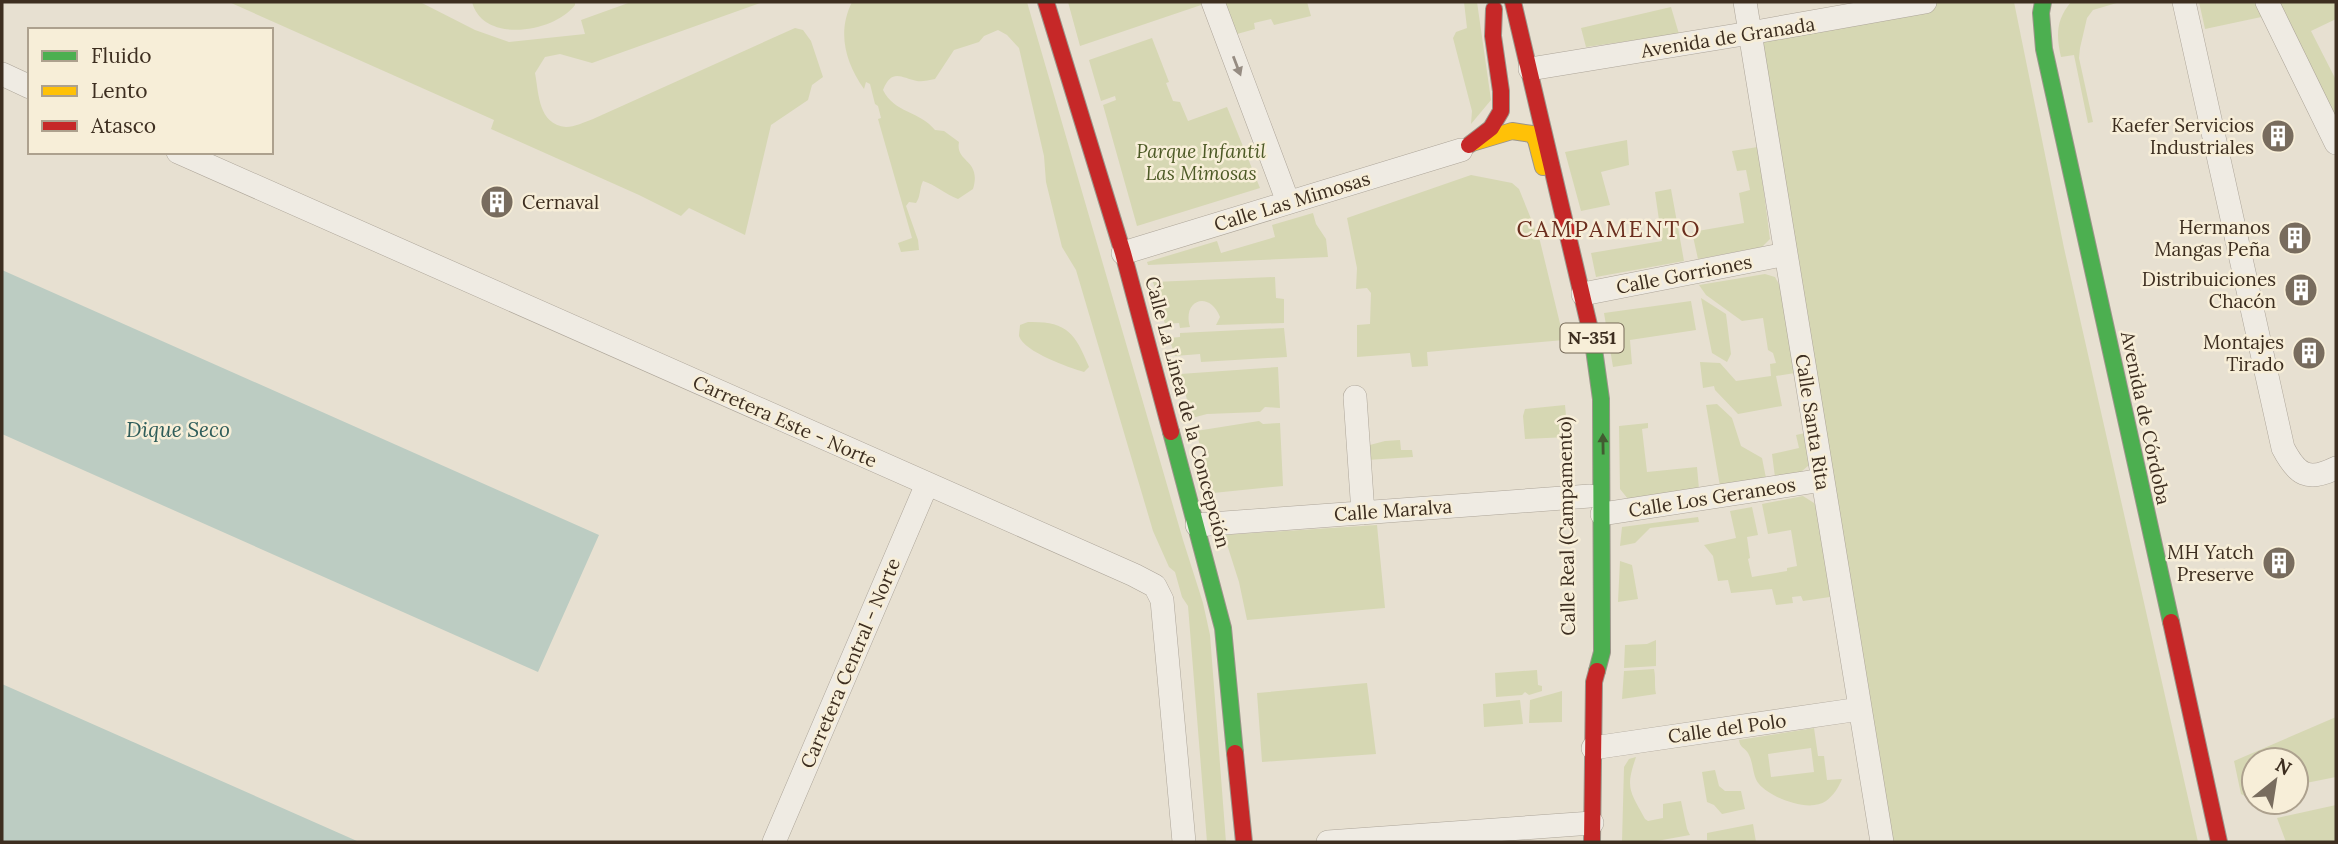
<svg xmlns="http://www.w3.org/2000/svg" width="2338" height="844" font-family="Lora,serif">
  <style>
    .green { fill: #d6d7b3; fill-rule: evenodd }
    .water { fill: #bcccc2 }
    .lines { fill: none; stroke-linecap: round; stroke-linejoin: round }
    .street-casing { stroke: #ada599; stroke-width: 24 }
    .fast-casing { stroke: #9c958a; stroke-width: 18 }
    .slow-casing { stroke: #9c958a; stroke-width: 18 }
    .jam-casing { stroke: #9c958a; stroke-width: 18 }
    .street { stroke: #efebe3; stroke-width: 23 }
    .fast { stroke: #4caf50; stroke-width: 16 }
    .slow { stroke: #ffc107; stroke-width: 16 }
    .jam { stroke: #c62828; stroke-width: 16 }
    .oneway { fill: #968c82 }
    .oneway2 { fill: #425b31 }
    .labels { text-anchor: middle; stroke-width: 5; stroke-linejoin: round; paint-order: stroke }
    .shield { fill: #f7eed8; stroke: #756857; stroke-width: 2 }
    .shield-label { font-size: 18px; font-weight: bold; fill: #3d2e20 }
    .street-label { font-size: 19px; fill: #3d2e20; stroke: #f7eed8 }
    .poi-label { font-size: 19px; fill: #3d2e20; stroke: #f7eed8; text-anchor: end }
    .park-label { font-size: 19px; font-style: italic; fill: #4d5a26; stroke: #f7eed8 }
    .water-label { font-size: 21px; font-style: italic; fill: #2f5d5a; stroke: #f7eed8 }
    .quarter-label { font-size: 23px; letter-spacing: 2px; fill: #6b2e1e; stroke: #f7eed8 }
  </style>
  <rect width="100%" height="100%" fill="#e7e0d1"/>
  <path class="green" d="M 229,2 L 420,2 L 475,30 L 509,42 L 585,34 L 581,20 L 631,2 L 763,2 L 592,63 L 560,54 L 545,57 L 535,73 C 539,94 538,124 566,127 C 574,127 585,122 593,119 L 795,28 L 803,30 L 811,41 L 823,77 L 812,85 L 808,100 L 771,125 L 745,235 L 689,208 L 681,216 L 639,195 L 491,129 L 494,120 Z
    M 472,2 L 575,2 L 575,5 C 554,33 483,44 472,2 Z
    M 852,2 L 1027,2 L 1183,540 L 1203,603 L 1210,635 L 1226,842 L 1207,842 L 1188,606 L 1182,597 L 1175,572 L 1169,567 L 1153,531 L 1076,270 L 1062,247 L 1046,182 L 1044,156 L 1019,48 L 1007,35 L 998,30 L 984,36 L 979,42 L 954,50 L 935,79 C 929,80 922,82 917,81 C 901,78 892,68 883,90 C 894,113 920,111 935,130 L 944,131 L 959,142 C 955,163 982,159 973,189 L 958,199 C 945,194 936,185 923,181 C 919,189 921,196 916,203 L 909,202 L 906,206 L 918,240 L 919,250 L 901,252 L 898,243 L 912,238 L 878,119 L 881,118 L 878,106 L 875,104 L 870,84 L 866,82 L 864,89 C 845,62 837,32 852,2 Z
    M 1068,2 L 1210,2 L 1080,46 Z
    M 1225,2 L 1307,2 L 1311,16 L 1274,25 L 1271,19 L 1254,23 L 1255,29 L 1237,34 Z
    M 1464,2 L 1477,2 L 1491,100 L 1471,124 L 1472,111 L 1453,38 L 1456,32 L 1467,28 Z
    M 1929,2 L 2014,2 L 2064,248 L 2198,842 L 1882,842 L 1750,33 Z
    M 2071,2 L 2120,2 L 2093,10 L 2087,18 L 2080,48 L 2079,58 L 2093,122 L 2088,123 L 2074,55 L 2061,57 C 2056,35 2056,20 2071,2 Z
    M 2199,2 L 2259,2 L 2266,16 L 2205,29 Z
    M 2279,2 L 2336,3 L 2336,19 L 2311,31 L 2336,80 L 2336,117 Z
    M 1671,7 L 1679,34 L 1586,47 L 1581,28 Z
    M 1152,38 L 1169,82 L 1166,83 L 1173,101 L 1180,102 L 1188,121 L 1227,107 L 1260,188 L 1137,226 L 1103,105 L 1116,100 L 1115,96 L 1101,101 L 1089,60 Z
    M 1627,140 L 1629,165 L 1601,172 L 1610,205 L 1581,211 L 1565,152 Z
    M 1758,147 L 1770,239 L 1762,247 L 1698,259 L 1692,232 L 1744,223 L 1739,193 L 1750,190 L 1746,170 L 1737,171 L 1732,151 Z
    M 1471,175 L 1512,183 L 1519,189 L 1540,241 L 1564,340 L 1427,352 L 1428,366 L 1412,367 L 1410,353 L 1357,357 L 1357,325 L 1370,324 L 1371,293 L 1367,288 L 1356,289 L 1357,268 L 1347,218 Z
    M 1671,189 L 1684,261 L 1596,277 L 1591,253 L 1662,241 L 1655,192 Z
    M 1313,213 L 1316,224 L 1326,239 L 1328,257 L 1148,265 L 1147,262 L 1217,241 L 1221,253 L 1275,237 L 1272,225 Z
    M 1765,274 L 1775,277 L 1781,288 L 1795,373 L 1776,376 L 1782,406 L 1738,414 L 1715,390 L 1714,386 L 1703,388 L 1700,362 L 1720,363 L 1736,381 L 1771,376 L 1770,364 L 1776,363 L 1773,353 L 1768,350 L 1763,318 L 1742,321 L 1706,295 L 1699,285 Z
    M 1275,277 L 1276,298 L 1284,299 L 1284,323 L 1216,325 L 1220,317 C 1209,290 1182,300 1190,327 L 1180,328 L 1179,323 L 1165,324 L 1153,282 Z
    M 1701,298 L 1726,314 L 1731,354 L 1727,362 L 1712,353 Z
    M 1691,301 L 1696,330 L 1630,340 L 1632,364 L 1613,367 L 1604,313 Z
    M 1028,322 C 1066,321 1075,332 1089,367 L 1084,372 C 1070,368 1024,352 1019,336 C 1019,335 1020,326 1020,325 Z
    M 1284,328 L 1287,357 L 1201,362 L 1200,354 L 1175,356 L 1169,338 L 1180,337 L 1180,333 Z
    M 1278,367 L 1280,408 L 1265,407 L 1260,412 L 1207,414 L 1192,418 L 1180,374 Z
    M 1717,404 L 1732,418 L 1741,446 L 1762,458 L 1766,478 L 1720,486 L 1706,405 Z
    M 1565,405 L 1568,437 L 1525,439 L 1523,416 L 1525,409 Z
    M 1259,421 L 1263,424 L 1280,423 L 1283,486 L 1213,493 L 1196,431 Z
    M 1648,423 L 1648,428 L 1642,429 L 1647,472 L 1697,467 L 1699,489 L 1628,499 L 1620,489 L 1619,426 Z
    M 1805,433 L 1809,465 L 1801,472 L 1775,477 L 1772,454 L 1799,448 L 1796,435 Z
    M 1400,440 L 1401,450 L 1412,450 L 1413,457 L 1367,460 L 1366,446 L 1385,441 Z
    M 1803,496 L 1814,503 L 1818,510 L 1830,597 L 1803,601 L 1801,596 L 1792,597 L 1793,603 L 1776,605 L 1772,589 L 1731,593 L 1728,580 L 1718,581 L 1713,556 L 1704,545 L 1736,538 L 1730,511 L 1752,507 L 1758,535 L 1747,537 L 1750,558 L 1748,559 L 1752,577 L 1787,571 L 1787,568 L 1797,566 L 1791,530 L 1768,534 L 1762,504 Z
    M 1698,517 L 1699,522 L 1650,528 L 1635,543 L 1620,546 L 1622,527 Z
    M 1377,525 L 1385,608 L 1247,620 L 1239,582 L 1224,535 Z
    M 1620,561 L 1632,565 L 1638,599 L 1618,602 Z
    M 1656,640 L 1656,666 L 1624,668 L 1625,645 L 1647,644 Z
    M 1654,669 C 1656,679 1654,685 1656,694 L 1622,699 L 1624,671 Z
    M 1537,670 L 1538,685 L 1542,686 L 1542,691 L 1529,695 L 1525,692 L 1522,695 L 1496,697 L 1495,673 Z
    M 1367,683 L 1376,754 L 1262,762 L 1257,693 Z
    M 1562,691 L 1562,722 L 1529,723 L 1530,700 Z
    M 1520,700 L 1523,724 L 1484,727 L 1483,704 Z
    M 2336,717 L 2336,777 L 2296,785 L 2296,760 L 2254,760 L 2254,794 L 2245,796 L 2241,794 L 2234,761 Z
    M 1814,728 L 1818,756 L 1824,756 L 1827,780 L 1842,779 C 1839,787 1833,796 1826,801 C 1809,813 1771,798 1759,784 C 1752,776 1754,763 1748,753 C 1744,747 1740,748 1739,740 ZM 1811,748 L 1814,772 L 1771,777 L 1768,754 Z
    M 1636,757 C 1625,789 1630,791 1645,819 L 1648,821 L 1663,818 L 1663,804 L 1681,801 L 1687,829 L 1690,835 L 1651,842 L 1622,842 L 1624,767 L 1629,759 Z
    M 1715,770 L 1719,786 L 1725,791 L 1741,791 L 1745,809 L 1722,814 L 1714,805 L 1707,802 L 1702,772 Z
    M 2336,805 L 2336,842 L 2286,842 L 2277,818 Z
    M 1753,824 L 1756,842 L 1707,840 L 1707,833 Z"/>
  <path class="water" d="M 2,270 L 599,535 L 538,672 L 2,434 Z
    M 2,684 L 357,841 L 359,842 L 2,842 Z"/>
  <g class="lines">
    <defs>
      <path id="street" d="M 1213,2 L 1288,202
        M 1745,2 L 1882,842
        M 2184,2 L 2283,448 C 2297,475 2308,482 2336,468
        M 2267,2 L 2336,143
        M 1530,69 L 1750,33 L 1925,2
        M 2,74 L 30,87
        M 178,152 L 1134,575 L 1155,586 L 1162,600 L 1184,842
        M 1123,253 L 1461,150
        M 1583,294 L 1786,254
        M 1355,397 L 1363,513
        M 1602,514 L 1823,480
        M 1197,525 L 1590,496
        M 1593,748 L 1860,709
        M 774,842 L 927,484
        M 1328,842 L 1592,823"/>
      <path id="fast" d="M 2043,2 L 2041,13 L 2044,49 L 2171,622
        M 1593,342 L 1601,399 L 1602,652 L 1597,671
        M 1171,432 L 1223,628 L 1235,753"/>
      <path id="slow" d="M 1472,143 L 1512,131 L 1532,134 L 1536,140 L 1543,167"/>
      <path id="jam" d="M 1046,2 L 1123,253 L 1171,432
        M 1513,2 L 1593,342
        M 1469,145 L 1491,128 L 1501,111 L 1501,91 L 1493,36 L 1494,9
        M 2171,622 L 2219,842
        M 1235,753 L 1244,842
        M 1592,842 L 1594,682 L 1597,671"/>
    </defs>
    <use href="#street" class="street-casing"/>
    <use href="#fast" class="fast-casing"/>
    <use href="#slow" class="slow-casing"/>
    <use href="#jam" class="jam-casing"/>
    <use href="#street" class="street"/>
    <use href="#fast" class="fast"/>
    <use href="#slow" class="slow"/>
    <use href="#jam" class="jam"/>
  </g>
  <defs><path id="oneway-solid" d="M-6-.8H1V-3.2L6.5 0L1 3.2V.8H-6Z" transform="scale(1.75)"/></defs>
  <use class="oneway" href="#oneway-solid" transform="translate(1237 66) rotate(69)"/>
  <use class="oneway2" href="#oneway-solid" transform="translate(1603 444) rotate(-91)"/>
  <defs>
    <symbol id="building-disc" viewBox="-11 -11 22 22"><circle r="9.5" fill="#786c5e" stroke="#f7eed8"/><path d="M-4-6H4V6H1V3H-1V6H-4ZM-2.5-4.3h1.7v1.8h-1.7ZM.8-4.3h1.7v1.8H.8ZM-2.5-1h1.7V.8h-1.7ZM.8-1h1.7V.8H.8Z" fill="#fff"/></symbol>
  </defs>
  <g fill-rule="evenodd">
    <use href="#building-disc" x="2259" y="117" width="38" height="38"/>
    <use href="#building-disc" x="478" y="183" width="38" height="38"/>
    <use href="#building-disc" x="2276" y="219" width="38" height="38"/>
    <use href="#building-disc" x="2282" y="271" width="38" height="38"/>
    <use href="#building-disc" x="2290" y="334" width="38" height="38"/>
    <use href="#building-disc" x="2260" y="544" width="38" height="38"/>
  </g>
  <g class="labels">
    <rect class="shield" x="1560.5" y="323.5" width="63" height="29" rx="5"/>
    <g class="shield-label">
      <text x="1592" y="344">N-351</text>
    </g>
    <g class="street-label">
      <text transform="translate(1728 37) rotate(-9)" y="7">Avenida de Granada</text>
      <text transform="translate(1292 201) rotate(-17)" y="7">Calle Las Mimosas</text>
      <text transform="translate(1684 274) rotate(-11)" y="7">Calle Gorriones</text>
      <text transform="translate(1188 412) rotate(75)" y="7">Calle La Línea de la Concepción</text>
      <text transform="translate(2146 418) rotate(78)" y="7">Avenida de Córdoba</text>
      <text transform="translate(785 421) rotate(24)" y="7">Carretera Este - Norte</text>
      <text transform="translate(1813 422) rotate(81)" y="7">Calle Santa Rita</text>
      <text transform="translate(1712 497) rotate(-9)" y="7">Calle Los Geraneos</text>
      <text transform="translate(1393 510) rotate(-4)" y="7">Calle Maralva</text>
      <text transform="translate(1566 526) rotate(-91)" y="7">Calle Real (Campamento)</text>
      <text transform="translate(850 663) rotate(-67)" y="7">Carretera Central - Norte</text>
      <text transform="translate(1727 728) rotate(-8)" y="7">Calle del Polo</text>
    </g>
    <g class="poi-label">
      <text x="2254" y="132">Kaefer Servicios<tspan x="2254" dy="22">Industriales</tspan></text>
      <text x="522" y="209" text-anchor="start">Cernaval</text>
      <text x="2270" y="234">Hermanos<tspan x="2270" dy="22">Mangas Peña</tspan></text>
      <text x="2276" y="286">Distribuiciones<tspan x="2276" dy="22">Chacón</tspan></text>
      <text x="2284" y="349">Montajes<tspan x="2284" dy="22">Tirado</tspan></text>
      <text x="2254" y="559">MH Yatch<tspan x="2254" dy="22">Preserve</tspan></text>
    </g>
    <g class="park-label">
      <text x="1201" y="158">Parque Infantil<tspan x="1201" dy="22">Las Mimosas</tspan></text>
    </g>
    <g class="water-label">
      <text x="178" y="437">Dique Seco</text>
    </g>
    <g class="quarter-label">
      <text x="1609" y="237">CAMPAMENTO</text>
    </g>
  </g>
  <rect width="2338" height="844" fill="none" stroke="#3d2e20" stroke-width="7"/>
  <rect x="28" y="28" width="245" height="126" fill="#f7eed8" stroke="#ada18e" stroke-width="2"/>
  <rect x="42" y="51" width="35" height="10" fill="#4caf50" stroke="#ada18e" stroke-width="2"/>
  <text x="91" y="63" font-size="21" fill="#3d2e20">Fluido</text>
  <rect x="42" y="86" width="35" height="10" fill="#ffc107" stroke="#ada18e" stroke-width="2"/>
  <text x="91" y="98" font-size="21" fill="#3d2e20">Lento</text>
  <rect x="42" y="121" width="35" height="10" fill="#c62828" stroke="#ada18e" stroke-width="2"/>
  <text x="91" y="133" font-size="21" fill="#3d2e20">Atasco</text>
  <g transform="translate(2275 781) rotate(30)"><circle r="33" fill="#f7eed8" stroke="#ada18e" stroke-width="2"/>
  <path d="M0-5L12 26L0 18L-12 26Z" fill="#786c5e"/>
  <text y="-10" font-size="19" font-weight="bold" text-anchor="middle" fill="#3d2e20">N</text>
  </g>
</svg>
